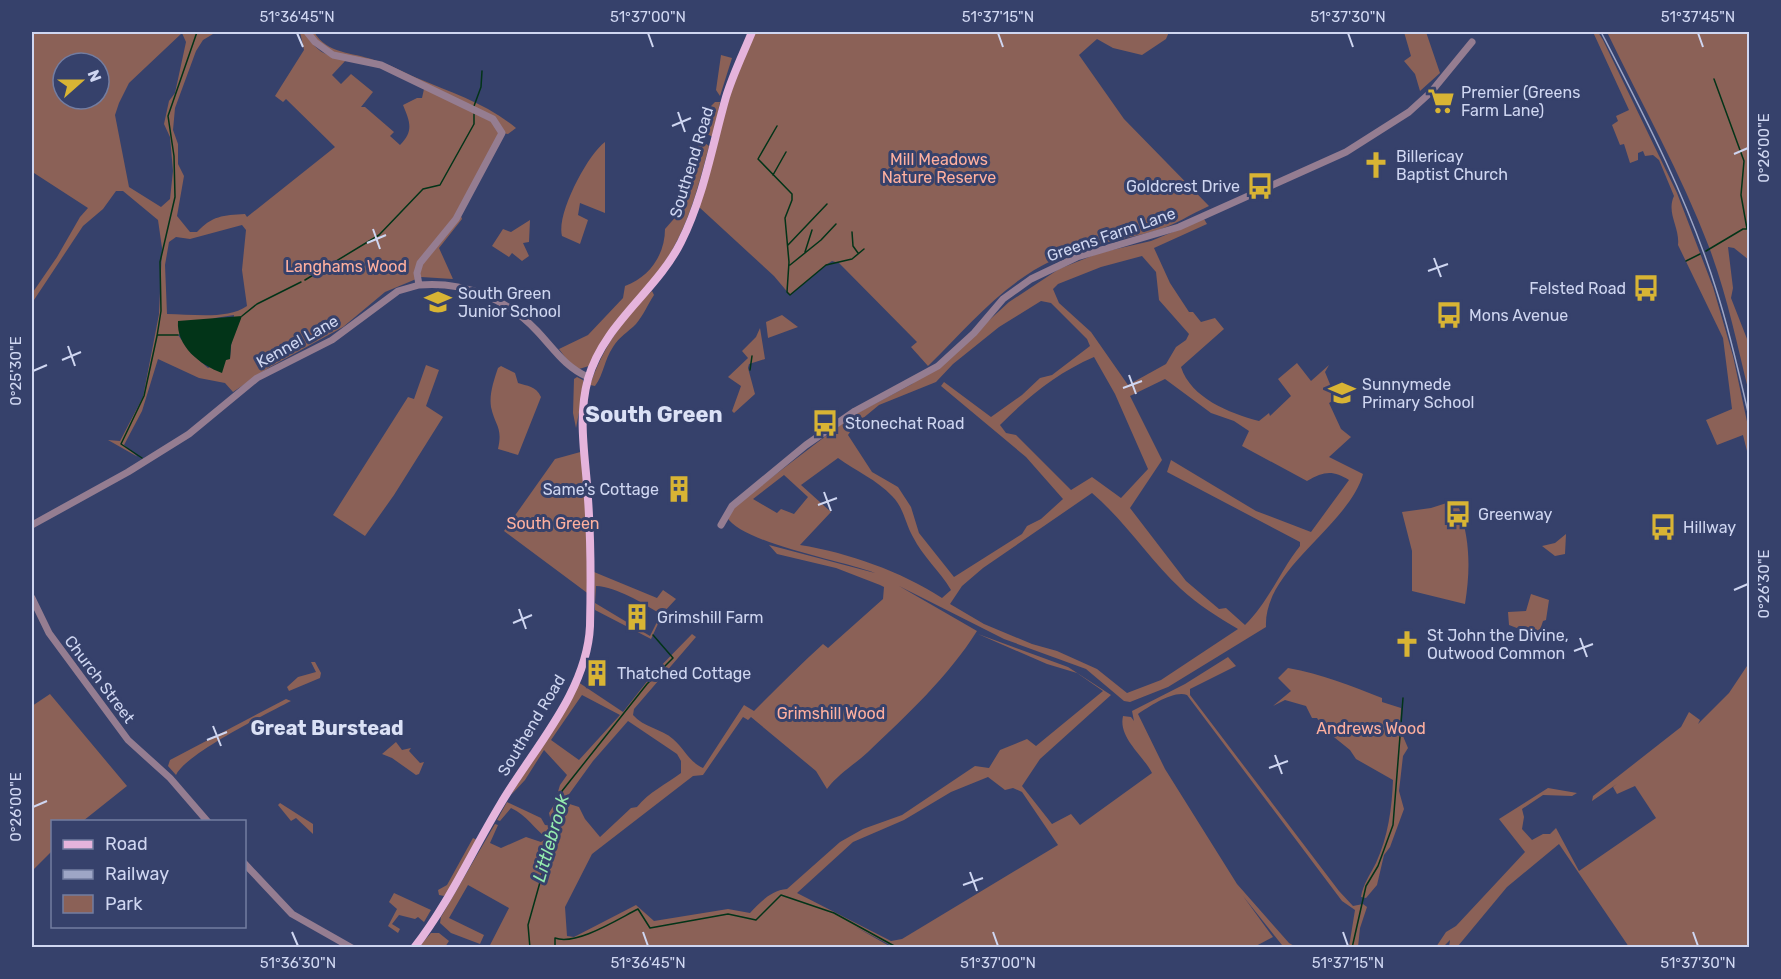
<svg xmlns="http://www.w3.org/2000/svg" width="1781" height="979" font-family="Rubik,sans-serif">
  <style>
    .green { fill: #8b6157; fill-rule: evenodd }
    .water { fill: #023418 }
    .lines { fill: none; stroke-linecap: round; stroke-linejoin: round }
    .stream { stroke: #023418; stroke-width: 1.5 }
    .minor { stroke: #957d91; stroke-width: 7 }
    .major { stroke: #e5b4dc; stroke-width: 8 }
    .rail { stroke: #9ea6c6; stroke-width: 1.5 }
    .ticks { fill: none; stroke: #cfd6f1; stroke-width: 2 }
    .labels { text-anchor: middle; stroke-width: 6; stroke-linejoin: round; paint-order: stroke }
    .poi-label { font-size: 16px; fill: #cfd6f1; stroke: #36416b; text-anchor: start }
    .park-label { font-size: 16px; fill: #ffb09f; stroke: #36416b }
    .street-label { font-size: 16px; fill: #cfd6f1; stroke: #36416b }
    .water-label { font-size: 18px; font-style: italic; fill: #94ebad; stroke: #36416b }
    .quarter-label { font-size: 20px; font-weight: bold; fill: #dbe1f6; stroke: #36416b }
    .district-label { font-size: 22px; font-weight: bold; fill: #dbe1f6; stroke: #36416b }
    .neatline { fill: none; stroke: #cfd6f1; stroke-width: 2 }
    .ticks-label { font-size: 15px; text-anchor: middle; fill: #cfd6f1 }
  </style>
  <rect width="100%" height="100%" fill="#36416b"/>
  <path class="green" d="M 32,32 L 191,32 L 193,34 L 195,32 L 249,32 L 213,34 L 203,40 L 196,51 L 175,108 L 173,130 L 178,144 L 178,164 L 184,176 L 177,216 L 190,232 L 197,232 C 212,216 223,215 245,214 L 247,217 L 335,147 L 286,99 L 283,102 L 275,96 L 304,50 L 300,32 L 305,32 C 315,51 326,57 347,59 L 332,75 L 341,84 L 351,74 L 373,92 L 361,107 L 365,107 L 394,132 L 390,136 L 400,145 C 414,131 410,122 403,105 L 417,98 L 422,98 L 424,89 L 381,65 L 333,54 L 307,32 L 314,32 C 327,54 352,52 374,60 C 389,64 403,72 417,78 C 452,93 486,103 516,128 L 508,134 L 502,133 L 460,213 L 462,219 L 439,248 L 453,279 L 421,277 L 385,292 L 343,327 L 270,367 L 233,392 L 225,383 L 199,378 L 158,359 L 142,411 L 124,445 L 138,457 L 108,440 L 120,441 L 143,397 L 159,314 L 162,248 L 158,220 L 123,191 L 116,191 L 103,209 L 83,226 L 32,303 L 33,292 L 57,257 L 80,217 L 88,208 L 34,173 L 32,176 ZM 182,33 L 186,42 L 175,93 L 169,101 L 164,124 L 170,137 L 173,171 L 170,199 L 161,207 L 129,187 L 115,115 L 119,103 L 129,83 ZM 63,63 L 99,63 L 99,99 L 63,99 ZM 242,225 L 246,230 L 242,270 L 247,306 C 227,320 191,314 167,314 L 165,265 L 169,242 L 176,237 L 190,239 ZM 234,315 L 230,358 L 208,368 L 192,354 L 178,335 L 215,318 Z
    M 754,32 L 1169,32 L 1166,39 L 1142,55 L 1113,48 L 1097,39 L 1079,55 L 1124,119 L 1209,206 C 1191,214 1173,226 1155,231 C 1121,240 1085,245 1053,260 C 1002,284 968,327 928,366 L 911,347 L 917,342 L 839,263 L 832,261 L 826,265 L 790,295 L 774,276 L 699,207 L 729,97 Z
    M 1404,32 L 1426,32 L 1440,73 L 1420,91 L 1415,74 L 1404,61 L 1411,56 Z
    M 1593,32 L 1598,32 L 1603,40 L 1677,193 L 1713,287 L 1733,356 L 1749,431 L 1749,459 L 1743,435 L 1717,445 L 1706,420 L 1732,409 L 1723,338 L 1678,245 C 1680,227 1666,213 1674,196 L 1659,160 L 1653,155 L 1645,156 L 1643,151 L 1638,153 L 1638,160 L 1630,163 L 1624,144 L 1620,145 L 1612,125 L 1618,121 L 1616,116 L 1629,110 Z
    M 1607,32 L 1749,32 L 1749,260 L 1734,248 L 1728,247 L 1733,288 L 1731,298 L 1749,344 L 1749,393 C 1737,344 1727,295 1709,247 C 1681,173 1641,103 1607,32 Z
    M 721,55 L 732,58 L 720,96 L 716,90 Z
    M 715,102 L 720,102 L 713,137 L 705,133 L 709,108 Z
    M 702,141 L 709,146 C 698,188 687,231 662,266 C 637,302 607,325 589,366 L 579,369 L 571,365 L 559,349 L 588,335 L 623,298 L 625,286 C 650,277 665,254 665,229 L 679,213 L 698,146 Z
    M 605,142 L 605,213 L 580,203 L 578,215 L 588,220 L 580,244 L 562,236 C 556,214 588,154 605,142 Z
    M 1204,219 L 1207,224 L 1154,248 L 1170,283 L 1189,312 L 1193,312 L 1201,322 L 1215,318 L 1224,329 L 1181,367 C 1191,398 1229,413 1259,421 L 1269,413 L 1270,416 L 1291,396 L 1278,379 L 1297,363 L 1311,381 L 1329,365 L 1325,372 L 1336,399 L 1329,403 L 1341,429 L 1351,437 L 1329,457 L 1363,474 C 1349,526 1263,569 1266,627 L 1168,687 L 1130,702 L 1124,701 L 1086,669 L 1004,639 L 899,586 L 977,631 C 948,677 907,715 868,752 C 854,765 838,774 827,789 L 816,771 L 751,717 L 748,720 L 743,717 L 703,775 L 693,776 L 592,854 L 565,907 L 567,936 L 574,937 L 636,905 L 654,921 L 728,909 L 750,913 C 761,902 771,890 787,889 L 840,842 L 863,829 L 902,815 L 975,766 L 989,768 L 1000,750 L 1027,739 L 1036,746 L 1103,691 L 1077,673 L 1047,664 L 978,634 L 1068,667 L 1111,695 L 1040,759 L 1022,786 L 1052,824 L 1071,814 L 1080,825 L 1152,773 C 1143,755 1118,738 1123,716 L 1131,717 L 1134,721 L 1132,711 L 1185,684 L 1228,657 L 1236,666 L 1190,689 L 1190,695 L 1339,891 L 1353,906 L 1363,904 L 1367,907 L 1360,928 L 1358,947 L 1349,947 L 1355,910 L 1342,901 L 1187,695 C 1174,690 1150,706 1138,714 L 1165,769 L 1237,884 L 1289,943 L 1296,947 L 1282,945 L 1243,896 L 1273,937 L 1254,947 L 894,947 L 854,926 L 891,947 L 489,947 L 509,908 L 468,885 L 449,918 L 484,935 L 480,944 L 451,933 L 440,923 L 441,917 L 495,824 L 498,825 L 490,843 L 501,848 L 526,837 L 541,842 L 547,838 C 534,829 527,815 511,808 L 500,821 L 497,820 L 507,802 L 541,818 L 545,825 L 552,826 L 549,813 L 557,800 L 579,807 L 585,819 L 600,837 L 631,808 L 637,807 C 649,792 665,785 681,773 L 681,761 L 677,754 L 628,721 L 593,761 L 567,797 L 557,795 L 560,785 L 567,775 L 544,750 L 525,780 L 511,795 L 578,682 L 623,712 L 652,675 L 692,634 L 696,637 L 634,709 L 633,715 C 643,727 662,729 673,739 C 685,749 688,761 703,768 L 744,705 L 754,711 C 777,688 799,666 823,644 L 828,648 L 883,599 L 884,587 L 880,585 L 836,568 L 777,554 L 769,545 L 875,573 C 844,561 741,543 727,517 L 734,506 L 848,419 L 854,426 L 848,435 L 872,472 L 898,487 L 911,507 L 919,533 L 954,577 L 1022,534 L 1027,526 L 1041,519 L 1063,499 L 1026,457 L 941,386 L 944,382 L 991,417 L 1022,395 L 1040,378 L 1052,375 L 1090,346 L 1087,339 L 1051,303 L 1041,301 L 999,327 L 953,364 L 936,382 L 879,405 L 856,424 L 850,417 L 912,384 L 972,336 L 1009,302 L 1059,269 L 1099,253 L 1151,241 ZM 1142,256 L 1156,272 L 1159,300 L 1189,334 L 1186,340 L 1176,347 L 1166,364 L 1128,385 L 1091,332 L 1059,303 L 1053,289 L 1058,284 L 1101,267 ZM 1094,357 L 1115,394 L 1148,469 L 1121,498 L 1092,477 L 1071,490 L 1016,435 L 1006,433 L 1000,425 C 1029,396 1057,373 1094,357 ZM 1165,379 L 1211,413 L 1234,421 L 1249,431 L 1242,446 L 1307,481 C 1324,471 1333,470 1349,480 L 1311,532 L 1256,511 L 1171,460 L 1167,472 L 1300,542 L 1300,546 C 1280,571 1268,603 1245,625 L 1226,608 L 1219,609 L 1186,581 L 1130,508 L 1162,460 L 1130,396 ZM 838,458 C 856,471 877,480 892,496 C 904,508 905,523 913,537 C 923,557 940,571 951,590 L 942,598 C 900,571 849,553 800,545 L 831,512 L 801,485 ZM 784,475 L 808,497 L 794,514 L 781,509 L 777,513 L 753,499 ZM 1092,493 C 1125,521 1149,559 1181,589 C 1198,605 1218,617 1238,629 L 1161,680 L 1127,693 L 1097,669 L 1057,651 L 1032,644 L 984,624 L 950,604 L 962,586 L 983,568 ZM 582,695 L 620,715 L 579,760 L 551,740 ZM 988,777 L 1005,790 L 1013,788 L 1022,792 L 1058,845 L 902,939 L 891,941 L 797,893 L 853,842 L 904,820 L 951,792 Z
    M 530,220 L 529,242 L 523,243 L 529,256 L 522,261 L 512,253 L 509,257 L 492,246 L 503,229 L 511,232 Z
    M 652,291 L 654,295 C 648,304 643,316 636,324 C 628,332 619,337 613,347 C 604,360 604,374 595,386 L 590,385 C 603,348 623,318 652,291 Z
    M 782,315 L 798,327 L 768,338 L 766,322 Z
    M 760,328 L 765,359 L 749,364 L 748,368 L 755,394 L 734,413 L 732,411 L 741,386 L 728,377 L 748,358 L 742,351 L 756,337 Z
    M 426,365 L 439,370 L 426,406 L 443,417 L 394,495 L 365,536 L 333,515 L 408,397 L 414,399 Z
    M 501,366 L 515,373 L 518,383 C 527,386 536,386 541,397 L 518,455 L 498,449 C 503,427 495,426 491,407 C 489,394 494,380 498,368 Z
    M 577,377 L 583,380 L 584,386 L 576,428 L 573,413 L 574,379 Z
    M 584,451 L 590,595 L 504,531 L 555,459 Z
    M 1456,500 C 1470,535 1471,567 1465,604 L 1412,591 L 1412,551 L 1402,512 L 1431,508 Z
    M 1566,534 L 1565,554 L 1555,556 L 1542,546 L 1555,543 Z
    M 594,572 L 657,598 L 663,590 L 676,599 L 663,613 L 651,639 L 595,610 ZM 596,586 C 617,587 642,603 661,614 L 650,636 L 595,603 Z
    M 1531,594 L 1549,600 L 1546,620 L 1543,621 L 1538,636 L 1509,625 L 1508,612 L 1526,611 Z
    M 311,662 L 315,662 L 321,673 L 320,678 L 289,691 L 287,687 L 298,677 L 316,672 Z
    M 1749,663 L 1749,947 L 1629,947 L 1559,844 L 1507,887 L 1458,946 L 1449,947 L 1450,940 L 1443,947 L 1436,947 L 1446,932 L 1456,926 L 1525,852 L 1499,819 L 1548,788 L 1577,793 L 1572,796 L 1543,795 L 1522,809 L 1524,817 L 1522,829 L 1532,840 L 1543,834 L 1550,834 L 1556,828 L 1579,871 L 1656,818 L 1635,786 L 1617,794 L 1613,787 L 1617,784 L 1592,801 L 1593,796 L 1681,727 L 1689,712 L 1700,720 L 1698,724 L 1729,693 Z
    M 1288,668 C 1322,674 1351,686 1382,698 L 1382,702 L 1401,708 L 1400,729 L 1408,748 L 1403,756 L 1399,791 L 1404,809 L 1390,847 L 1384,855 L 1377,885 L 1366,898 L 1361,897 C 1363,884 1370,875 1376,863 C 1388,837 1392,808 1393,780 L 1356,759 L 1350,750 L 1324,729 L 1317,718 L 1312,718 L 1306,706 L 1285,700 L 1273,706 L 1291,691 L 1278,678 Z
    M 50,694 L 127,786 L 83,821 L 52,822 L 52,851 L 32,871 L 32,706 Z
    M 286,699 L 291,701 C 268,713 185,754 176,775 L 168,766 L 170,760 Z
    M 396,742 L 402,750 L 411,748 L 409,751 L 420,763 L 424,762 L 419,774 L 416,775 L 392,758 L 382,754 Z
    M 280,803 L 313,824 L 313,834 L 296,818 L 291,821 L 278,805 Z
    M 473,838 L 477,840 L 449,890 L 444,896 L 439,895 L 438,890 L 447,885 Z
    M 394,893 L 431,910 L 424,922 L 418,917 L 415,919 L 399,915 L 392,924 L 400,929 L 398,933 L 388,926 L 397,909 L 389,902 Z
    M 431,933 L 439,933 L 449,941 L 445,947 L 418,948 Z"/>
  <path class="water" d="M 242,316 L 231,345 L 230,359 L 226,360 L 222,373 C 200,365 176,346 178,321 Z"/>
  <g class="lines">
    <path class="stream" d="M 1714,79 L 1744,161 L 1741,195 L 1747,229
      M 474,106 L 481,87 L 482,71
      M 777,126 L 758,159 L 792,194 L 792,200 L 785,218 L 789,262 L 787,292 L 790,295 L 826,265 L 852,259 L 864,249
      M 773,175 L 786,152
      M 852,232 L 853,246 L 858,253
      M 788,245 L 827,204
      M 1706,251 L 1743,229 L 1750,229
      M 805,252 L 812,230
      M 1686,261 L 1700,254
      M 790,265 L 821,240 L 836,224
      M 305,280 L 379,235 L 423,189 L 440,185 L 474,124 L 474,114
      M 242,316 L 257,304 L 301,282
      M 158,335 L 178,335
      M 750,370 L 752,356
      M 142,458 L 121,444 L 144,396 L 157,336 L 161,311 L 160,262 L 175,197 L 174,156 L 168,116 L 197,32
      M 530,948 L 528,925 L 558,818 L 562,791 L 647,684 L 673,658 L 653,635
      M 555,948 L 555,938 C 576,946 618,919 638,909 L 650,928 L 728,914 L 756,920 L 781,895 L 834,913 L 898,948
      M 1352,948 L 1366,886 L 1378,866 L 1393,825 L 1403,698"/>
    <path class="minor" d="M 419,285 C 463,281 506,298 537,331 C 554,349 565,367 588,377
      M 32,525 L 128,472 L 189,434 L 257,378 L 332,340 L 398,291 L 419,285 L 417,273 L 420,263 L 456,219 L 502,133 L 493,119 L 381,65 L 333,55 L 315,42 L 307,32
      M 721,525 L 732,506 L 806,445 L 855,411 L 938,366 L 974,333 L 1003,299 L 1031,279 L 1077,257 L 1179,227 L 1346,152 L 1409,112 L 1431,92 L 1472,42
      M 32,598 L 49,633 L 128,740 L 170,778 L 208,822
      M 244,863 L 292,914 L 352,948"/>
    <path class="major" d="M 414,948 C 449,903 471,853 500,805 C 532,750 587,693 590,626 C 591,584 591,541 588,499 C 586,459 577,419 588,379 C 604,323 656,292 681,242 C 704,196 712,146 726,97 C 733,74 743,54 752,32"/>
    <path class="rail" d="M 1601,32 C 1644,115 1688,199 1716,289 C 1730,332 1740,377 1750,421"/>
  </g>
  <path class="ticks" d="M 297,33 L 303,47M 648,33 L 653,47M 998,33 L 1003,47M 1348,33 L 1353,47M 1698,33 L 1703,47M 678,112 L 685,132M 672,126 L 691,118M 1734,154 L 1748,148M 373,229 L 380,249M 367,243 L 386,235M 1434,258 L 1441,277M 1428,271 L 1448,264M 68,346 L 75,366M 62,360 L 81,352M 33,371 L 47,365M 1129,375 L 1136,394M 1123,388 L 1142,381M 824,492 L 831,511M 818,505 L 837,498M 1734,590 L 1748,584M 519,609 L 526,629M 513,623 L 532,615M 1580,638 L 1587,657M 1574,651 L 1593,644M 213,726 L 221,746M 207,740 L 227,732M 1275,755 L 1282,774M 1269,768 L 1288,761M 33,807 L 47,801M 970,872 L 977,891M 963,885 L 983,878M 292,932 L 298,946M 643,932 L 648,946M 993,932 L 998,946M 1343,932 L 1348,946M 1693,932 L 1698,946"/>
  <defs>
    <symbol id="supermarket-bare" viewBox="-9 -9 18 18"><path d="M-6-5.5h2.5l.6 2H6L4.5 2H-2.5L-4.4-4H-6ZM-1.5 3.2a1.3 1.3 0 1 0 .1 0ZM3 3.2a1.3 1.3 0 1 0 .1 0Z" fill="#d8b434" stroke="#36416b" stroke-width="2.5" paint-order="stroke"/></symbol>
    <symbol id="church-bare" viewBox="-9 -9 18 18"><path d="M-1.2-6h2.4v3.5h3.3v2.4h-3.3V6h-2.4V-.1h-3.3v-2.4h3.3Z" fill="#d8b434" stroke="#36416b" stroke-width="2.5" paint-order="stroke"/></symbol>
    <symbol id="bus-bare" viewBox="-9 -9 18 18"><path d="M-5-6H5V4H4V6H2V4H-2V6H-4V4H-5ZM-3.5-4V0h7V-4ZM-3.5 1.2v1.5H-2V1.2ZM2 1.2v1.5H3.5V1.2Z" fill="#d8b434" stroke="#36416b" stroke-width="2.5" paint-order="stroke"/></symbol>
    <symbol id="school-bare" viewBox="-9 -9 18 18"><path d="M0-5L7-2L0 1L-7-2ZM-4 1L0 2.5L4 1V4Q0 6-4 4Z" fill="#d8b434" stroke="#36416b" stroke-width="2.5" paint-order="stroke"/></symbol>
    <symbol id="building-bare" viewBox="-9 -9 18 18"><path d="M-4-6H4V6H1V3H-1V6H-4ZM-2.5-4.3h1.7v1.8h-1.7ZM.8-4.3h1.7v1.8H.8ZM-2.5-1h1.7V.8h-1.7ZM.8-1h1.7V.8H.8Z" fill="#d8b434" stroke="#36416b" stroke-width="2.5" paint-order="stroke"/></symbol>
  </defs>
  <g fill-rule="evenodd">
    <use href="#supermarket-bare" x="1422" y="82" width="38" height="38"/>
    <use href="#church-bare" x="1357" y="146" width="38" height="38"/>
    <use href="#bus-bare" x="1241" y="167" width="38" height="38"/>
    <use href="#bus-bare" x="1627" y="269" width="38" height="38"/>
    <use href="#school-bare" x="419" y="283" width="38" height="38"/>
    <use href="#bus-bare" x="1430" y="296" width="38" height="38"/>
    <use href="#school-bare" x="1323" y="374" width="38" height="38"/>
    <use href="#bus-bare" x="806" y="404" width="38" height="38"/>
    <use href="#building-bare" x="660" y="470" width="38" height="38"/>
    <use href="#bus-bare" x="1439" y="495" width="38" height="38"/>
    <use href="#bus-bare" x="1644" y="508" width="38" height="38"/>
    <use href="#building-bare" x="618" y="598" width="38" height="38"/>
    <use href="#church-bare" x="1388" y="625" width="38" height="38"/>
    <use href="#building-bare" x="578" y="654" width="38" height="38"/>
  </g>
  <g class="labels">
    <g class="poi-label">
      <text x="1461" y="98">Premier (Greens<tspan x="1461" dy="18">Farm Lane)</tspan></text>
      <text x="1396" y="162">Billericay<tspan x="1396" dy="18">Baptist Church</tspan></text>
      <text x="1240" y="192" text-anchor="end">Goldcrest Drive</text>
      <text x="1626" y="294" text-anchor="end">Felsted Road</text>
      <text x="458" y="299">South Green<tspan x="458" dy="18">Junior School</tspan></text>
      <text x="1469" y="321">Mons Avenue</text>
      <text x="1362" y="390">Sunnymede<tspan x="1362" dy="18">Primary School</tspan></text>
      <text x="845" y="429">Stonechat Road</text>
      <text x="659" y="495" text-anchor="end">Same's Cottage</text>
      <text x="1478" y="520">Greenway</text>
      <text x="1683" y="533">Hillway</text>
      <text x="657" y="623">Grimshill Farm</text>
      <text x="1427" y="641">St John the Divine,<tspan x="1427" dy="18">Outwood Common</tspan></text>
      <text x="617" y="679">Thatched Cottage</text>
    </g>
    <g class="park-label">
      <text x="939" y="165">Mill Meadows<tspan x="939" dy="18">Nature Reserve</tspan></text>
      <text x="346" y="272">Langhams Wood</text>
      <text x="553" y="529">South Green</text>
      <text x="831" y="719">Grimshill Wood</text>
      <text x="1371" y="734">Andrews Wood</text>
    </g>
    <g class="street-label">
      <text transform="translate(691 162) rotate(-73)" y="6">Southend Road</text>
      <text transform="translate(1111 234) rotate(-19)" y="6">Greens Farm Lane</text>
      <text transform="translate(297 341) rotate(-29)" y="6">Kennel Lane</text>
      <text transform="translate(100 679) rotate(53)" y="6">Church Street</text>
      <text transform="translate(531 725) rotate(-59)" y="6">Southend Road</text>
    </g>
    <g class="water-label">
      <text transform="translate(551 838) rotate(-74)" y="6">Littlebrook</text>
    </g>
    <g class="quarter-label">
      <text x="327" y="735">Great Burstead</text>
    </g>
    <g class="district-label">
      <text x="654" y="422">South Green</text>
    </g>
  </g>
  <rect width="1781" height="979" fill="none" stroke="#36416b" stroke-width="66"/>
  <rect x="51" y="820" width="195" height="108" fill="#36416b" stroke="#737da1" stroke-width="1.5"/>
  <rect x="63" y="840" width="30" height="9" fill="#e5b4dc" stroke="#737da1" stroke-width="1.5"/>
  <text x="105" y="850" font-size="18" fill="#cfd6f1">Road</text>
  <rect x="63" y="870" width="30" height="9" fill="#9ea6c6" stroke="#737da1" stroke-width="1.5"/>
  <text x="105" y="880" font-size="18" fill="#cfd6f1">Railway</text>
  <rect x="63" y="895" width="30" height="18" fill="#8b6157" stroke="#737da1" stroke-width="1.5"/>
  <text x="105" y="910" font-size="18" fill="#cfd6f1">Park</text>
  <g transform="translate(81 81) rotate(69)"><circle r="28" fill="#36416b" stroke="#737da1" stroke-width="1.5"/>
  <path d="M0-4.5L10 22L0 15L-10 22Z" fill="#d8b434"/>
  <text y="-9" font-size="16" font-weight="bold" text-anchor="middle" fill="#cfd6f1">N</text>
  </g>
  <rect x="33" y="33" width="1715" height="913" class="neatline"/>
  <g class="ticks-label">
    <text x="297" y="22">51°36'45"N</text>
    <text x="648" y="22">51°37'00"N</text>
    <text x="998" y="22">51°37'15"N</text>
    <text x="1348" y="22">51°37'30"N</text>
    <text x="1698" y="22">51°37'45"N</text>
    <text transform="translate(1764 148) rotate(-90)" y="5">0°26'00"E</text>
    <text transform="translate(16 371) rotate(-90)" y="5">0°25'30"E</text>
    <text transform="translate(1764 584) rotate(-90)" y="5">0°26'30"E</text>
    <text transform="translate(16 807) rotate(-90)" y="5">0°26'00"E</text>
    <text x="298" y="968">51°36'30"N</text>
    <text x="648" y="968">51°36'45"N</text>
    <text x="998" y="968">51°37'00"N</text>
    <text x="1348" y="968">51°37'15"N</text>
    <text x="1698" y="968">51°37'30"N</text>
  </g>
</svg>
